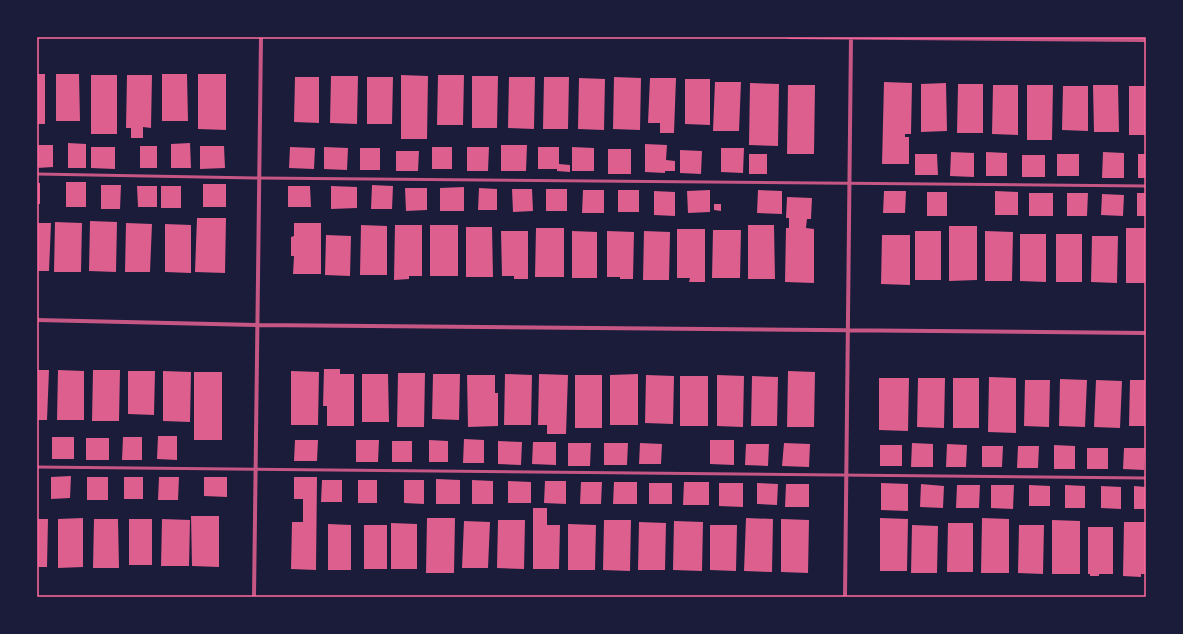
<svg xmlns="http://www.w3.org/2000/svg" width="1183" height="634" font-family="Karla,sans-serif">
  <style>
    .building { fill: #dd5f8e }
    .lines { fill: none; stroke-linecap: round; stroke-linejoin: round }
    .service { stroke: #c65784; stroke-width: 3 }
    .minor { stroke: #c65784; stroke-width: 4 }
    .neatline { fill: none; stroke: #ff6b9d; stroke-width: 1.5 }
  </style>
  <rect width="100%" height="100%" fill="#1b1b3a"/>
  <path class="building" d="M 37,74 L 45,74 L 45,124 L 37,124 Z
    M 56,74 L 79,74 L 80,121 L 56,121 Z
    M 162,74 L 187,74 L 188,121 L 162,121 Z
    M 198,74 L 226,74 L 226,130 L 198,129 Z
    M 91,75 L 117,75 L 117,134 L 91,134 Z
    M 127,75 L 152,75 L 151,128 L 143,127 L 143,138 L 131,138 L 131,128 L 126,128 Z
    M 401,75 L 428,76 L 427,139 L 401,139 Z
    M 438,75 L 464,75 L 463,125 L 437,125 Z
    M 331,76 L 358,76 L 357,124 L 330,123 Z
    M 472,76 L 498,76 L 497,128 L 472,128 Z
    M 295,77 L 319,77 L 319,123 L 294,122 Z
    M 367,77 L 393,77 L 392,124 L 367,124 Z
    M 509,77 L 535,77 L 534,129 L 508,128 Z
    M 544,77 L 569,77 L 568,129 L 543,129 Z
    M 614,77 L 641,78 L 640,130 L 613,129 Z
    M 579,78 L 605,79 L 604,130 L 578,129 Z
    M 650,78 L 676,78 L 674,133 L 660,133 L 660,123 L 648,123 Z
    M 685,79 L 710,79 L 710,125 L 685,124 Z
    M 715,82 L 741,82 L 739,131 L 713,131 Z
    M 884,82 L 912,83 L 911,134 L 905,134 L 905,137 L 909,137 L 909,164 L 882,164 Z
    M 750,83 L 779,84 L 778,146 L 749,145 Z
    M 946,83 L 947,131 L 921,132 L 921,84 Z
    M 958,84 L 983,84 L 983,133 L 957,133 Z
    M 788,85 L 815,85 L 814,154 L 787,154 Z
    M 993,85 L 1018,85 L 1018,135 L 992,134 Z
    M 1027,85 L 1053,85 L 1052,140 L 1027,140 Z
    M 1093,85 L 1118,85 L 1119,132 L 1094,132 Z
    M 1063,86 L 1088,86 L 1088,131 L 1062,130 Z
    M 1129,86 L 1146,86 L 1146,135 L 1129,135 Z
    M 68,143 L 86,144 L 86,168 L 68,168 Z
    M 190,143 L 191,168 L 171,168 L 171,144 Z
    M 645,144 L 667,145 L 666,160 L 675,161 L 675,171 L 665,171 L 665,173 L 645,172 Z
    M 37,145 L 53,145 L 53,167 L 37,168 Z
    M 501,145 L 527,145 L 526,171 L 501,171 Z
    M 140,146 L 157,146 L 157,168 L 140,168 Z
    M 200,146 L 224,146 L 225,168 L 200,169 Z
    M 91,147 L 115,147 L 115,169 L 91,168 Z
    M 290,147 L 315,148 L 314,169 L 289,168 Z
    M 324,147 L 348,148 L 347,170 L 324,169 Z
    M 432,147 L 452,147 L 452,169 L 432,169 Z
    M 467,147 L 489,147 L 488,171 L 467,171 Z
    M 538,147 L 559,147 L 559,164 L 570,165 L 570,172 L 557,171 L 557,169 L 538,169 Z
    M 572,147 L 594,148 L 594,171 L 572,171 Z
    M 360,148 L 380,148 L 380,170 L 360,170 Z
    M 721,148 L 744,148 L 743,173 L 721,172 Z
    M 608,149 L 631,149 L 631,174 L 608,174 Z
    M 680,150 L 702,151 L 701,174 L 680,173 Z
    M 396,151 L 419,151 L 418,171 L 396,171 Z
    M 951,152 L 974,153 L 974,177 L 950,176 Z
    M 986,152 L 1007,153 L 1007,176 L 986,176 Z
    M 1103,152 L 1124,153 L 1124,178 L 1102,178 Z
    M 749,154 L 767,154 L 767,174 L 749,174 Z
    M 915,154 L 937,154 L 938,175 L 915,175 Z
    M 1057,154 L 1079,154 L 1079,176 L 1057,176 Z
    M 1138,154 L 1146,154 L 1146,178 L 1138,178 Z
    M 1022,155 L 1045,155 L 1045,177 L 1022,177 Z
    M 66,182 L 86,182 L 86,207 L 66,207 Z
    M 37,183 L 40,183 L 40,204 L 37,204 Z
    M 203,184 L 226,184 L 226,207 L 203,207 Z
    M 101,185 L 121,185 L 120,209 L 101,209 Z
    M 372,185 L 393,186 L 392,209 L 371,209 Z
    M 137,186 L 157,186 L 157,207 L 138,207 Z
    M 161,186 L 181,186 L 181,208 L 161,208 Z
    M 288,186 L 310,186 L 311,207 L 288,207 Z
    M 331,186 L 357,187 L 357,208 L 331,209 Z
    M 464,187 L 464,211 L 440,211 L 440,188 Z
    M 405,188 L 427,188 L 427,210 L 406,211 Z
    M 479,188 L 497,189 L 497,210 L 478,210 Z
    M 512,189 L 532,189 L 533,211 L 513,212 Z
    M 546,189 L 567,189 L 567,211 L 546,211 Z
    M 583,190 L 604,190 L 604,213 L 582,213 Z
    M 618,190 L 639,190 L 639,212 L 618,212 Z
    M 710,190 L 710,212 L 688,213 L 687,191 Z
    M 758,190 L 782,191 L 782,214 L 757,213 Z
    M 654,191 L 675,192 L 675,216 L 654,215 Z
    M 884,191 L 906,191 L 905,213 L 883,213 Z
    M 995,191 L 1018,192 L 1018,215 L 995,215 Z
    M 927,192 L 947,192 L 947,216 L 927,216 Z
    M 1029,193 L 1053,193 L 1053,216 L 1029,216 Z
    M 1067,193 L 1088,193 L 1087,216 L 1067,216 Z
    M 1137,193 L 1146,193 L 1146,216 L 1137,216 Z
    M 1102,194 L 1124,195 L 1123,216 L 1101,215 Z
    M 787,197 L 812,198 L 811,219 L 807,219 L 806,228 L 814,229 L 814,283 L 785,282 L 786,228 L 789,228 L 789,218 L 786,218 Z
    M 714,204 L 721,204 L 721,211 L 714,210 Z
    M 197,218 L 226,218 L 225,273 L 195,272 Z
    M 90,221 L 117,222 L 116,272 L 89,271 Z
    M 55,222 L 82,223 L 81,272 L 54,272 Z
    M 37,223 L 51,223 L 49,271 L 37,271 Z
    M 126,223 L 152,224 L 150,272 L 125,272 Z
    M 294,223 L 321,223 L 321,274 L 293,274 L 294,256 L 291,256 L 291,237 L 294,236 Z
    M 165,224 L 191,225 L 191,273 L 165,272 Z
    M 361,225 L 387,226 L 387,275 L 360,275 Z
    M 395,225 L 422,225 L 422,276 L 409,276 L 409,279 L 394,280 Z
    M 430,225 L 458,225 L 458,276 L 430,276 Z
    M 748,225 L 774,225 L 775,279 L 748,279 Z
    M 949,226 L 977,226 L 977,280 L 949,281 Z
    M 466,227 L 492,227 L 493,277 L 466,277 Z
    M 536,228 L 564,228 L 564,277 L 535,277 Z
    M 1126,228 L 1146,228 L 1146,283 L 1126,283 Z
    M 677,229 L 705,229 L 705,282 L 689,282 L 690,278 L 677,278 Z
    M 713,230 L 741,230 L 740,278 L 712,278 Z
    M 501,231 L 528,231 L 528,279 L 514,279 L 514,276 L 502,276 Z
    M 572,231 L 597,232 L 597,278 L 572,278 Z
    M 607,231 L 634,232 L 633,279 L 620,279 L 620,277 L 607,277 Z
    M 644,231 L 670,232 L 669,280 L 643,280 Z
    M 915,231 L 941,231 L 941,280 L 915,280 Z
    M 985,231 L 1013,232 L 1012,281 L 985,281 Z
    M 1020,234 L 1046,234 L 1046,282 L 1020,281 Z
    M 1056,234 L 1082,234 L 1082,282 L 1056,282 Z
    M 326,235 L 351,236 L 350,276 L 325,275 Z
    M 882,235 L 910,235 L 910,285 L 881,284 Z
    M 1092,236 L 1118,236 L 1117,283 L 1091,282 Z
    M 324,369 L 340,369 L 340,374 L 354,374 L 354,426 L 327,426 L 327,406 L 323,406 Z
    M 37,370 L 49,370 L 47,420 L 37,420 Z
    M 58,370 L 84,371 L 84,420 L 57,420 Z
    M 93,370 L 120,370 L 119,421 L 92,421 Z
    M 128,371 L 155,371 L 154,415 L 128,414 Z
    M 163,371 L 191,372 L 190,422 L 163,421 Z
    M 291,371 L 319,372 L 318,425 L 291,425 Z
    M 788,371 L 815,372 L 814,427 L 787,427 Z
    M 194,372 L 222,372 L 222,440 L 194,440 Z
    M 398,373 L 425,373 L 424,427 L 397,427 Z
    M 362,374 L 388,374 L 389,422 L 362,422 Z
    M 433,374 L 460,374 L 459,420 L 432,419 Z
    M 505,374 L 532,375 L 531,425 L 504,425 Z
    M 539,374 L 568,375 L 566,434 L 547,434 L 547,425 L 538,425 Z
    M 638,374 L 638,425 L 610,425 L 610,375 Z
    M 467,375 L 495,375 L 495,393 L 498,393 L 498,426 L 468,427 Z
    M 575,375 L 602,375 L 602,428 L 575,428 Z
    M 646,375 L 674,376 L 673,424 L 645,423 Z
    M 717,375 L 744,376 L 743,427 L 717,426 Z
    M 680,376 L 708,376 L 708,426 L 680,426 Z
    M 752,376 L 778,377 L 777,426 L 751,426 Z
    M 989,377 L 1016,378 L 1016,433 L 988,432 Z
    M 879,378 L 909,378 L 908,431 L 879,430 Z
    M 918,378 L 945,378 L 944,428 L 917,427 Z
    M 953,378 L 979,378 L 979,428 L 953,428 Z
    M 1060,379 L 1087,380 L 1085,427 L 1059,426 Z
    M 1025,380 L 1050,380 L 1049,427 L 1024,426 Z
    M 1096,380 L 1122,381 L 1120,428 L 1094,427 Z
    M 1130,380 L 1146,380 L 1146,426 L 1129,426 Z
    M 158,436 L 177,436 L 177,460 L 157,459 Z
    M 52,437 L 74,437 L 74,459 L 52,459 Z
    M 123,437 L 142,437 L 142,460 L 122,460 Z
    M 86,438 L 109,438 L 109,460 L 86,460 Z
    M 464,439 L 484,440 L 484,463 L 463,463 Z
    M 295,440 L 318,440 L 317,461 L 294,461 Z
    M 356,440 L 379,440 L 378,462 L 356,462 Z
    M 429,440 L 448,441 L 448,462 L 429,462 Z
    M 710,440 L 734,440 L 734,465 L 710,464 Z
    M 392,441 L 412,441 L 412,462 L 392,462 Z
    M 498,441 L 522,442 L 521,465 L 498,464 Z
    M 533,442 L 556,442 L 556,465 L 532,464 Z
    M 568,443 L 591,443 L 590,466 L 568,466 Z
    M 604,443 L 628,443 L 627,465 L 604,465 Z
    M 640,443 L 662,444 L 661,464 L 639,464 Z
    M 784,443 L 810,444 L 809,467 L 782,466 Z
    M 912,443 L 933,444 L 933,467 L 911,467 Z
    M 746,444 L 769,444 L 768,466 L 745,465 Z
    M 947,444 L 967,445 L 966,467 L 946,467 Z
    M 880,445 L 902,445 L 902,466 L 880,466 Z
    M 1054,445 L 1075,446 L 1075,469 L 1054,469 Z
    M 982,446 L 1003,446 L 1002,467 L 982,467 Z
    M 1018,446 L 1039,446 L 1038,468 L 1017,468 Z
    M 1087,448 L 1108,448 L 1108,469 L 1087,469 Z
    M 1124,448 L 1145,448 L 1144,470 L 1123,469 Z
    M 71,476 L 70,498 L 51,499 L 51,477 Z
    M 87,477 L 108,477 L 108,500 L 87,500 Z
    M 124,477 L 143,477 L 143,499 L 124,499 Z
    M 159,477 L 179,477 L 178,500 L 158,500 Z
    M 204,477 L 227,477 L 227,497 L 204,496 Z
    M 294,477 L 317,477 L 316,570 L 291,569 L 292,522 L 303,522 L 303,499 L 294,499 Z
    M 436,479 L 460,480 L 460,504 L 436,504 Z
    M 322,480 L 342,480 L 342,502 L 321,502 Z
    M 358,480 L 377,480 L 377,503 L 358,503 Z
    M 404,480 L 424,480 L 424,504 L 404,503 Z
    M 472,480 L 493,481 L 493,504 L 472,504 Z
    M 508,481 L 531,482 L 531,503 L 508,503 Z
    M 545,481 L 566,481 L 566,504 L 544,503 Z
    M 581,482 L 602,482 L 601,504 L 580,504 Z
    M 614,482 L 637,482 L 637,504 L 613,504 Z
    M 684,482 L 709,482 L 709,505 L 683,505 Z
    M 649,483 L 672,483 L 672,504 L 649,504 Z
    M 719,483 L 743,483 L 743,507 L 719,506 Z
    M 757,483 L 778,484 L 777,505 L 757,504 Z
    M 881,483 L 908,484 L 908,511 L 881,510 Z
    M 786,484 L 809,484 L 809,507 L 785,507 Z
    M 921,484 L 944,486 L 943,508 L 920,507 Z
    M 957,485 L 980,485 L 979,508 L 956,508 Z
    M 991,485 L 1014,485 L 1013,509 L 991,508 Z
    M 1029,485 L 1050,486 L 1050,506 L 1029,506 Z
    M 1065,485 L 1085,486 L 1085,508 L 1065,508 Z
    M 1101,486 L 1121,487 L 1121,509 L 1101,508 Z
    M 1134,486 L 1146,487 L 1146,509 L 1134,509 Z
    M 533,508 L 547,508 L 547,525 L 560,525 L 559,569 L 533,569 Z
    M 191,516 L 219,516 L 219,567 L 192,566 Z
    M 83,518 L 83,567 L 58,568 L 58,519 Z
    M 427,518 L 455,518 L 454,573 L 426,573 Z
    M 746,518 L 773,519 L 772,572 L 744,571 Z
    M 880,518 L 908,519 L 907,571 L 880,571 Z
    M 982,518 L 1009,519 L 1009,573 L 981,573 Z
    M 37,519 L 48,519 L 47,567 L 37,567 Z
    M 94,519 L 118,519 L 119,568 L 93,568 Z
    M 129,519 L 152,519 L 152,565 L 129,565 Z
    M 162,519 L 190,520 L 189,566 L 161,566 Z
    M 781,519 L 809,520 L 808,573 L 781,572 Z
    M 498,520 L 525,520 L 524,569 L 497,568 Z
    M 604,520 L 631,520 L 630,571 L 603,570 Z
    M 1052,520 L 1080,521 L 1080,574 L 1052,574 Z
    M 464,521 L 490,522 L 488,568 L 462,568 Z
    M 674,521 L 703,522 L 702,571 L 673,570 Z
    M 639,522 L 666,523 L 665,570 L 638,570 Z
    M 1124,522 L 1146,522 L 1146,574 L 1141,574 L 1141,577 L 1123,576 Z
    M 391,523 L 417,524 L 417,569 L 391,569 Z
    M 948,523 L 973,523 L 973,572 L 947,572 Z
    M 328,524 L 351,525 L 351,570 L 328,570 Z
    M 568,524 L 596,525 L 595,570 L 568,570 Z
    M 364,525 L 387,525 L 387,569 L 364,569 Z
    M 710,525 L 737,525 L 736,571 L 710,570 Z
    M 912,525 L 938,526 L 937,573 L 911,573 Z
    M 1019,525 L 1044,525 L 1043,574 L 1018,573 Z
    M 1088,527 L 1113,527 L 1113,574 L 1099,574 L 1099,576 L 1090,576 L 1090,574 L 1088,574 Z"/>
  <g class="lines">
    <path class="service" d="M 37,174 L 259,178 L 1146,186
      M 37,467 L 1146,478"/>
    <path class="minor" d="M 789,37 L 1146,40
      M 37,320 L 258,325 L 1146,333
      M 254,597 L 261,37
      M 845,597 L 851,37"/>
  </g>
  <rect width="1183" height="634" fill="none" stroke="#1b1b3a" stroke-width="76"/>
  <rect x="38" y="38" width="1107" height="558" class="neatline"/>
</svg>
